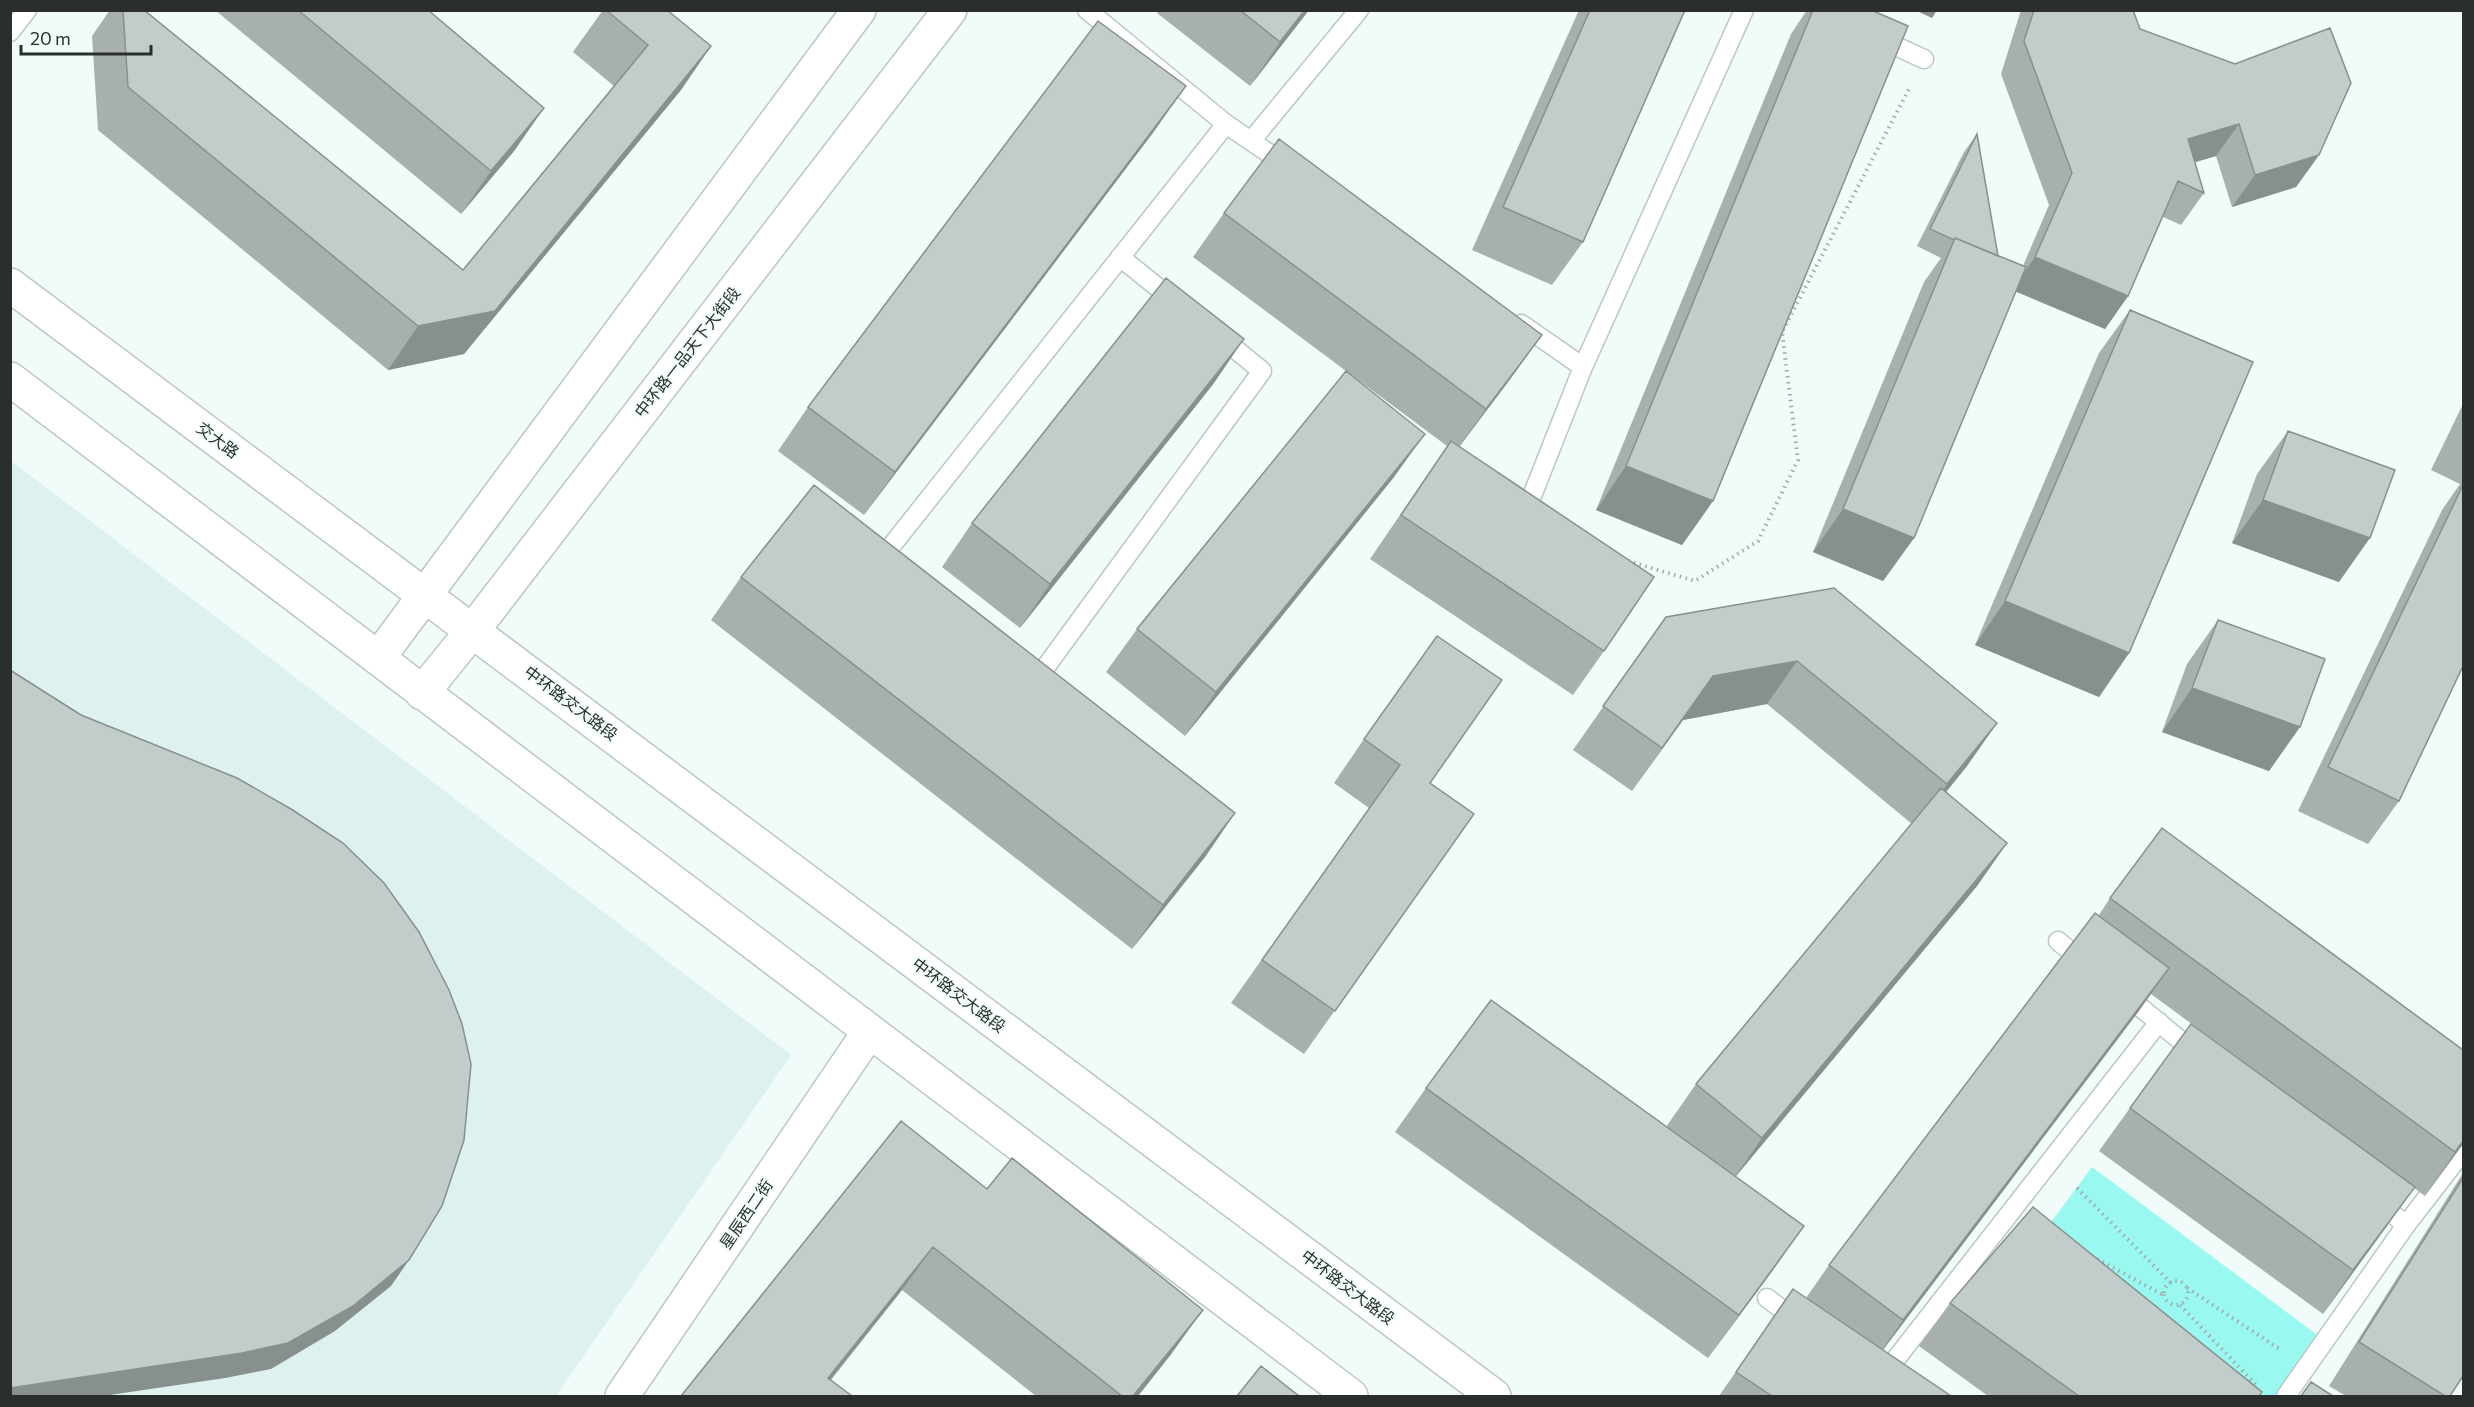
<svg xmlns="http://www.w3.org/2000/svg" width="2474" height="1407" font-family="Commissioner,'Noto Sans SC',sans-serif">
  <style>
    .built { fill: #ddf1ef }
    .green { fill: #99f9f0 }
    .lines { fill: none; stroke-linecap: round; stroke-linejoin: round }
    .lane-casing { stroke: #bbc6c5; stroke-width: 21 }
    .street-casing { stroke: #bbc6c5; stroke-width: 36 }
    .primary-casing { stroke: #bbc6c5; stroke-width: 36 }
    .path { stroke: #a1aaa9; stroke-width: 4; stroke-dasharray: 1.5 4.5; stroke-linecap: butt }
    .lane { stroke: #fff; stroke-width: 18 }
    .street { stroke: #fff; stroke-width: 33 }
    .primary { stroke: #fff; stroke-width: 33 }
    .wall { fill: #a7b0af }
    .shaded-wall { fill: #88908e }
    .building { fill: #c2cdcb; stroke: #88908e; stroke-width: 1.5 }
    .labels { text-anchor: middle; stroke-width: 4.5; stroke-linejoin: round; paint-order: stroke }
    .street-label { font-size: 16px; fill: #2a2f2e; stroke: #f0fbfa }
  </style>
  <rect width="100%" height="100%" fill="#f0fbfa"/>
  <path class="built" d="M 10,460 L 791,1055 L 556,1396 L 11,1396 Z"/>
  <path class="green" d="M 2092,1167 L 2324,1340 L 2281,1396 L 2229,1396 L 2031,1249 Z"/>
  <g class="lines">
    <defs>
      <path id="lane" d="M 1087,10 L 1226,124 L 1289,167
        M 10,32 L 27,10
        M 1878,38 L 1924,59
        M 1251,141 L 1359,10
        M 1120,257 L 1177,303
        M 1521,324 L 1583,367
        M 1528,506 L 1583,367 L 1744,10
        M 896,562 L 885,554 L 1226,124
        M 1042,672 L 1262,371 L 1218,335
        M 2058,941 L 2086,964
        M 2122,992 L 2198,1055
        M 2377,1201 L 2406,1225
        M 1767,1298 L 1800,1323
        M 1881,1378 L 2159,1022
        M 2286,1396 L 2406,1225 L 2464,1150"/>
      <path id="street" d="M 622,1396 L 869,1032"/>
      <path id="primary" d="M 10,285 L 1494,1396
        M 10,379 L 1351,1396
        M 379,657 L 859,10
        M 422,693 L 473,630 L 950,10"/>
    </defs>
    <use href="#lane" class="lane-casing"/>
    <use href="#street" class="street-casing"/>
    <use href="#primary" class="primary-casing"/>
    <path class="path" d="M 1628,561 L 1695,581 L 1758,541 L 1798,460 L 1782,332 L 1910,87
      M 2077,1188 L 2171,1283
      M 2092,1256 L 2165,1296
      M2164 1293a12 12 0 1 1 24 0a12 12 0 1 1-24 0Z
      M 2187,1288 L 2281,1350
      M 2180,1305 L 2256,1385"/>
    <use href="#lane" class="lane"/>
    <use href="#street" class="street"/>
    <use href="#primary" class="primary"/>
  </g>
  <path class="wall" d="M 110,10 L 144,10 L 463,270 L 614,86 L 573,52 L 603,10 L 667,10 L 711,46 L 681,90 L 464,354 L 388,370 L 98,130 L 92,36 Z
    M 215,10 L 428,10 L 544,108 L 514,151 L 461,214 Z
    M 1159,10 L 1309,10 L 1250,86 L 1157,13 Z
    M 1579,10 L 1685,10 L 1583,242 L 1552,285 L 1472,250 Z
    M 1807,10 L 1871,10 L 1713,501 L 1682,545 L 1596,510 L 1791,34 Z
    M 2021,10 L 2133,10 L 2140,29 L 2319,155 L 2296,187 L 2232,207 L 2216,156 L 2195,162 L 2204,193 L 2181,225 L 2163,217 L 2128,296 L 2105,329 L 2016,291 L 1914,538 L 1883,581 L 1813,552 L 1924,282 L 1941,258 L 1917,246 L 1964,152 L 1977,134 L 1998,256 L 2023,266 L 2049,205 L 2001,74 Z
    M 1155,130 L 864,515 L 778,451 L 808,407 Z
    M 1224,213 L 1511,378 L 1460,446 L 1604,651 L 1573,695 L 1370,559 L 1447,446 L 1349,373 L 1394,477 L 1185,736 L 1106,672 L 1137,629 L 1346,371 L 1193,257 Z
    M 2130,310 L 2129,653 L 2099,697 L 1975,645 L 2099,353 Z
    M 1214,383 L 1020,628 L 942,567 L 972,523 Z
    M 2463,404 L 2463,666 L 2399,801 L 2368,844 L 2298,811 L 2442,510 L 2460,484 L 2431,470 Z
    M 2288,431 L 2339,582 L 2232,543 L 2257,474 Z
    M 741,577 L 1235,813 L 1205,857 L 1132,949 L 711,620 Z
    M 1666,617 L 1997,723 L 1967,766 L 1946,792 L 2007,843 L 1977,886 L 1735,1177 L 1773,1270 L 1708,1358 L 1395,1132 L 1426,1088 L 1666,1127 L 1696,1084 L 1912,824 L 1767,704 L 1683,720 L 1632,791 L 1573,750 Z
    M 2218,620 L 2300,727 L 2269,771 L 2162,732 L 2187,664 Z
    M 1364,739 L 1474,814 L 1304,1054 L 1231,1003 L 1369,808 L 1334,783 Z
    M 2110,898 L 2463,1144 L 2425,1196 L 2414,1188 L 2384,1230 L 2323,1314 L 2099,1151 L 2130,1108 L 2291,1097 L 2151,994 L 1883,1350 L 1951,1396 L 1719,1396 L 1793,1289 L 1806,1298 L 1829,1265 L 2099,915 Z
    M 2463,1173 L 2463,1376 L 2450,1396 L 2346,1396 L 2329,1386 Z
    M 987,1189 L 1172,1353 L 1138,1396 L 1036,1396 L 902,1290 L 831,1380 L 681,1396 Z
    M 1950,1303 L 2259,1396 L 1988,1396 L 1919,1346 Z"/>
  <path class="shaded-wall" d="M 1305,10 L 1309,10 L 1250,86 L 1280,42 Z
    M 1915,10 L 1937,10 L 1932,18 Z
    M 711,46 L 681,90 L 464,354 L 388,370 L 418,326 Z
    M 1186,86 L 1155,130 L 864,515 L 895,472 Z
    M 544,108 L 514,151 L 461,214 L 491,171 Z
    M 2239,124 L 2216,156 L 2166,171 L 2188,139 Z
    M 2319,155 L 2296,187 L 2232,207 L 2255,175 Z
    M 2035,257 L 2128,296 L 2105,329 L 2012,290 Z
    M 1542,335 L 1511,378 L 1455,452 L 1486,409 Z
    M 1244,339 L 1214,383 L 1020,628 L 1050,584 Z
    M 1425,434 L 1394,477 L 1185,736 L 1216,692 Z
    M 1626,466 L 1713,501 L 1682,545 L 1596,510 Z
    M 2263,500 L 2370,538 L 2339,582 L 2232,543 Z
    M 1843,509 L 1914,538 L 1883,581 L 1813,552 Z
    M 2005,601 L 2129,653 L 2099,697 L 1975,645 Z
    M 1797,661 L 1767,704 L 1683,720 L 1632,791 L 1713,676 Z
    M 2192,688 L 2300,727 L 2269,771 L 2162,732 Z
    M 1997,723 L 1967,766 L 1917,828 L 1947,784 Z
    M 1235,813 L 1205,857 L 1132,949 L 1163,905 Z
    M 2007,843 L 1977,886 L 1732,1181 L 1762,1138 Z
    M 2169,968 L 2139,1011 L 1873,1363 L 1903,1320 Z
    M 2463,1141 L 2463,1144 L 2425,1196 Z
    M 2415,1187 L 2384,1230 L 2323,1314 L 2353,1270 Z
    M 1804,1226 L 1773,1270 L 1708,1358 L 1739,1315 Z
    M 933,1247 L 902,1290 L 817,1396 L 828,1378 Z
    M 409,1260 L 391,1286 L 335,1331 L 271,1369 L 225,1378 L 103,1396 L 10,1396 L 10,1388 Z
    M 1203,1310 L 1172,1353 L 1138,1396 L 1133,1396 Z"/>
  <path class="building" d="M 123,10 L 144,10 L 463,270 L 648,45 L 606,10 L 667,10 L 711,46 L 495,311 L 418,326 L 128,87 Z
    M 298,10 L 428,10 L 544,108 L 491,171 Z
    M 1240,10 L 1305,10 L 1280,42 Z
    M 1590,10 L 1685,10 L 1583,242 L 1503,207 Z
    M 1813,10 L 1871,10 L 1908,26 L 1713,501 L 1626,466 Z
    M 2034,10 L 2133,10 L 2140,29 L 2235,64 L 2330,28 L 2351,83 L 2319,155 L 2255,175 L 2239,124 L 2188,139 L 2204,193 L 2178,181 L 2128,296 L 2035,257 L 2072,173 L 2024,41 Z
    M 1098,21 L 1186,86 L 895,472 L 808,407 Z
    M 1977,134 L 1998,256 L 1955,238 L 1954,240 L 1930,229 Z
    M 1279,139 L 1542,335 L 1486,409 L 1224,213 Z
    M 1955,238 L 2026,267 L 1914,538 L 1843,509 Z
    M 1166,278 L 1244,339 L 1050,584 L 972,523 Z
    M 2130,310 L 2253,362 L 2129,653 L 2005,601 Z
    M 1346,371 L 1425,434 L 1216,692 L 1137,629 Z
    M 2288,431 L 2395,470 L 2370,538 L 2263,500 Z
    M 1451,441 L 1654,577 L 1604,651 L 1401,515 Z
    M 814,485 L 1235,813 L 1163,905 L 741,577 Z
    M 2463,485 L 2463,666 L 2399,801 L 2328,767 Z
    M 1834,588 L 1997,723 L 1947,784 L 1797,661 L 1713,676 L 1662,748 L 1603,706 L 1666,617 Z
    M 2218,620 L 2325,659 L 2300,727 L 2192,688 Z
    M 1437,636 L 1502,680 L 1430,783 L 1474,814 L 1335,1011 L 1262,960 L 1400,765 L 1364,739 Z
    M 10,670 L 81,715 L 237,778 L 291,809 L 343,843 L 384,883 L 419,932 L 449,990 L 462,1024 L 471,1064 L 464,1140 L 442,1206 L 409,1260 L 353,1306 L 288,1343 L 242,1353 L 10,1388 Z
    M 1941,788 L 2007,843 L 1762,1138 L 1696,1084 Z
    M 2162,828 L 2463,1050 L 2463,1141 L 2455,1152 L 2110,898 Z
    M 2095,913 L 2169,968 L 1903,1320 L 1829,1265 Z
    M 1491,1000 L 1804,1226 L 1739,1315 L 1426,1088 Z
    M 2191,1024 L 2415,1187 L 2353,1270 L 2130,1108 Z
    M 901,1121 L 987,1189 L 1012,1158 L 1203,1310 L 1133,1396 L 1122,1396 L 933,1247 L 828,1378 L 852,1396 L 681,1396 Z
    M 2463,1178 L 2463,1376 L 2450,1396 L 2445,1396 L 2359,1342 Z
    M 2033,1207 L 2262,1392 L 2259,1396 L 2079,1396 L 1950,1303 Z
    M 1793,1289 L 1951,1396 L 1772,1396 L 1736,1372 Z
    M 1261,1366 L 1299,1396 L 1237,1396 Z
    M 2311,1382 L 2333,1396 L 2301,1396 Z"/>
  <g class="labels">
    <g class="street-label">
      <text transform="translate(687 352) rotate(-52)" y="6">中环路一品天下大街段</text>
      <text transform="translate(218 440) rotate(37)" y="6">交大路</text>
      <text transform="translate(571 703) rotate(37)" y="6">中环路交大路段</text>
      <text transform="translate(959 995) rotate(37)" y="6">中环路交大路段</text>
      <text transform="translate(746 1214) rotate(-56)" y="6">星辰西二街</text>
      <text transform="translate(1348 1287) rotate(37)" y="6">中环路交大路段</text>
    </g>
  </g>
  <rect width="2474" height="1407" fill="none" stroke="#2a2f2e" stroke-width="24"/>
  <path d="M21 45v9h130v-9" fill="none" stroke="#2a2f2e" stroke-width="3"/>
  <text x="30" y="45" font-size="18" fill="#2a2f2e" stroke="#f0fbfa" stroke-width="4.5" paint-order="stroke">20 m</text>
</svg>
